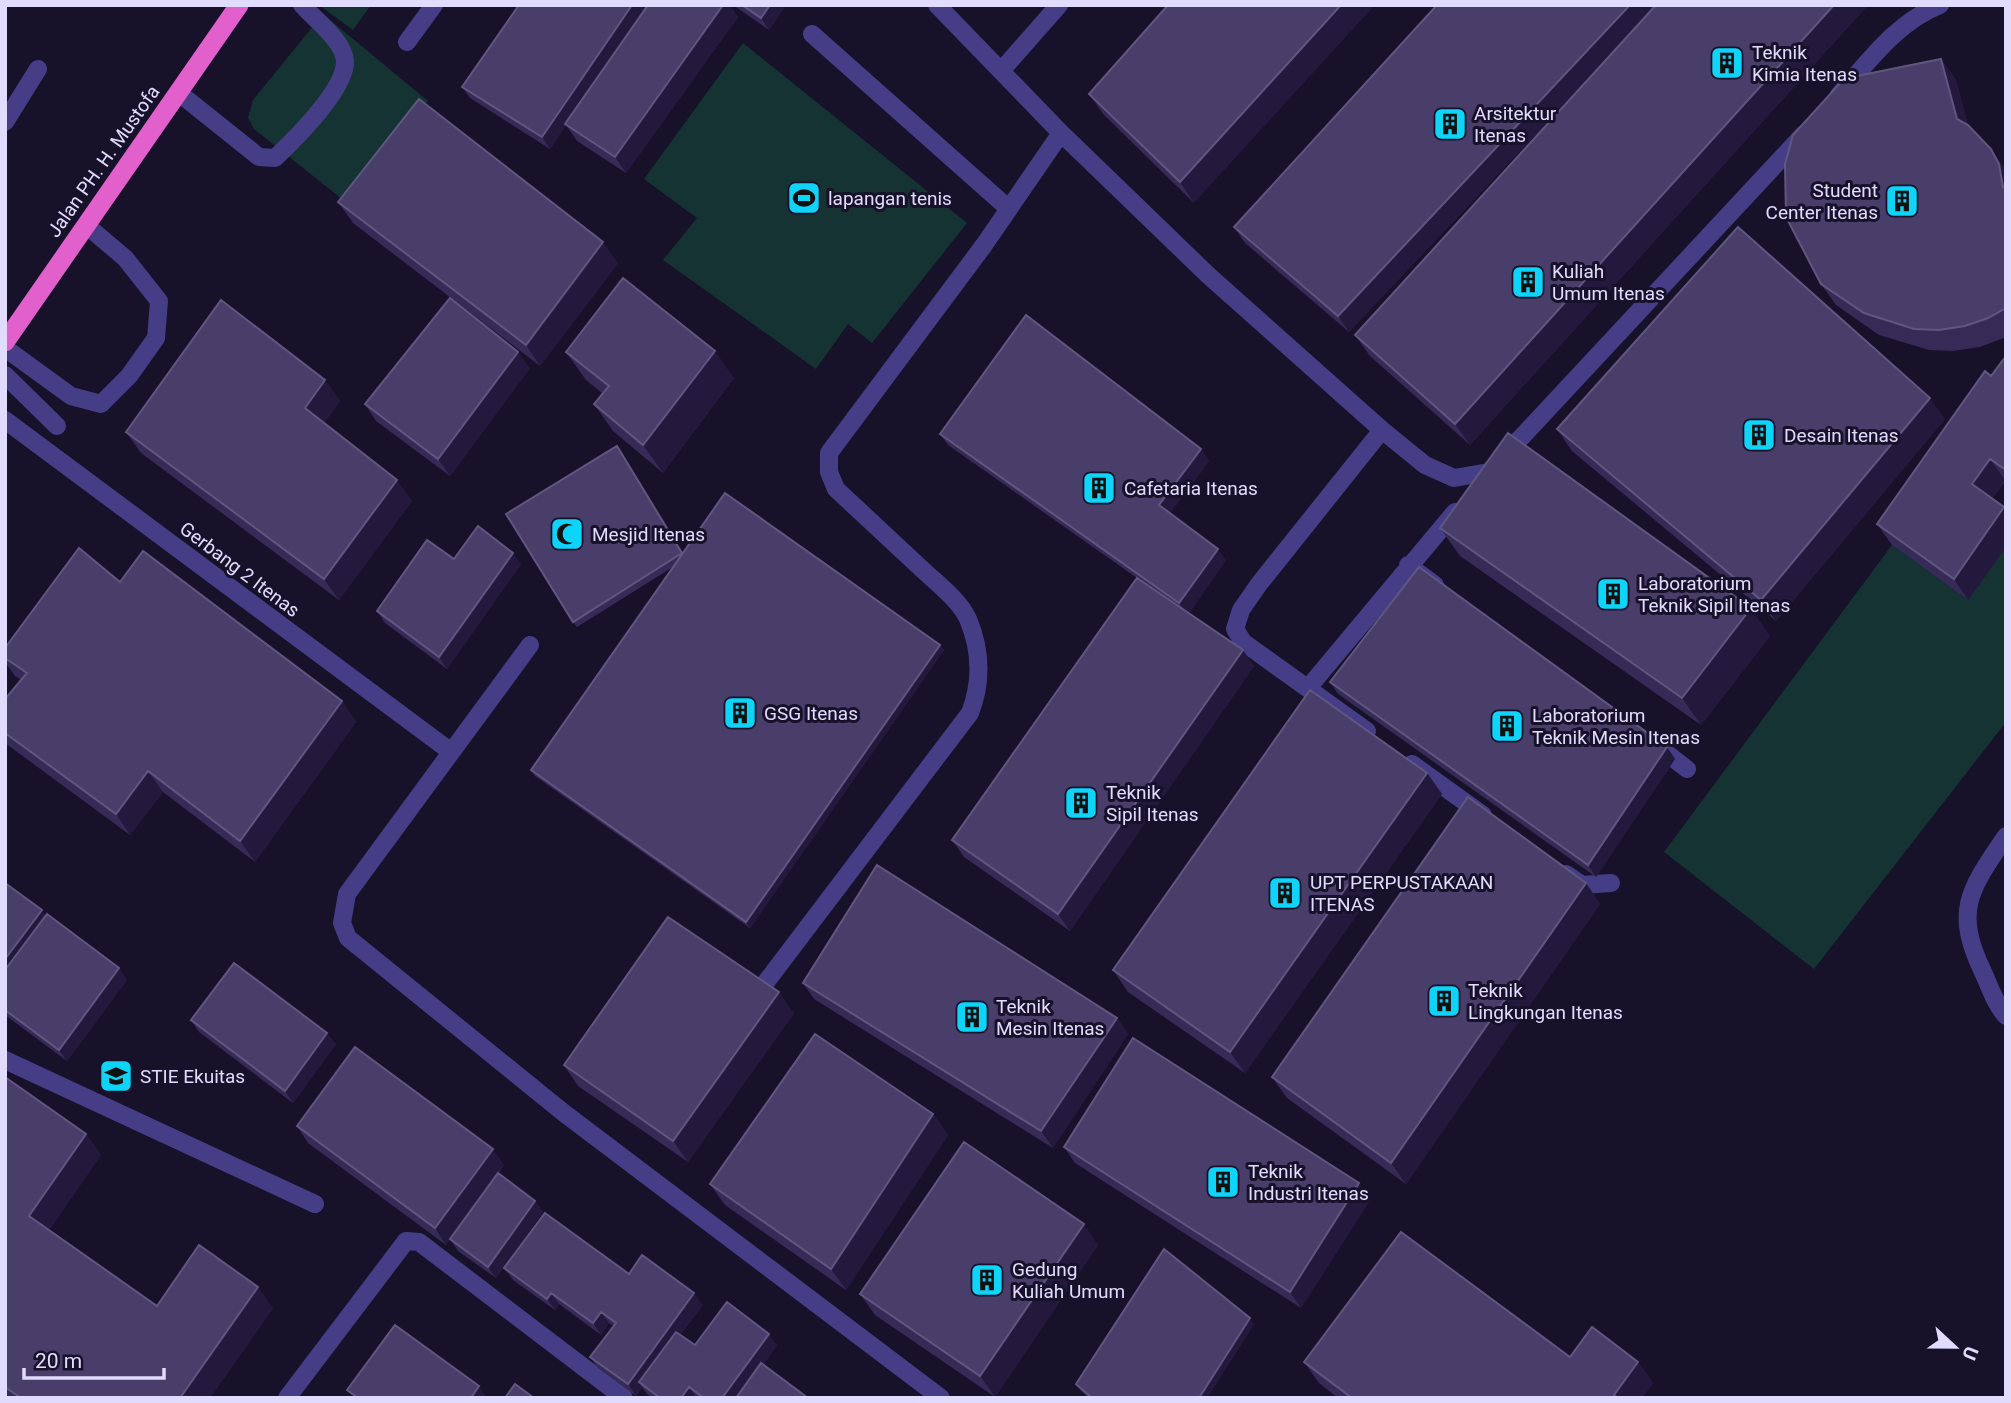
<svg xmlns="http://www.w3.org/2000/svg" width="2011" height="1403" font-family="Roboto,sans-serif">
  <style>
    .green { fill: #153333 }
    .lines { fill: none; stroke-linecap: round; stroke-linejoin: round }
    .service { stroke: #453e87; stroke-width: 18 }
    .minor { stroke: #453e87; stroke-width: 18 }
    .trunk { stroke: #e260cc; stroke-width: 19 }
    .wall { fill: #362b57 }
    .shaded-wall { fill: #22193d }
    .building { fill: #483e69; stroke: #605780; stroke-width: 2 }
    .labels { text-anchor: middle; stroke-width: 6; stroke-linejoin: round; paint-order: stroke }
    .poi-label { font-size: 19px; fill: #e1dbfe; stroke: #17112a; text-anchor: start }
    .street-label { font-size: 19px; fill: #e1dbfe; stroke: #17112a }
  </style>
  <rect width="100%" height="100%" fill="#17112a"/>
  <path class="green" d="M 319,5 L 371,5 L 353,30 Z
    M 323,14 L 428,101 L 347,203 L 254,129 L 248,118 L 253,100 Z
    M 743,43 L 967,223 L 872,343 L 848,324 L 816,369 L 663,260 L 697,218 L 644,179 Z
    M 1892,545 L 1968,600 L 2006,547 L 2006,722 L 1814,969 L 1664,852 Z"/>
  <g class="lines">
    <path class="service" d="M 937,5 L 1061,133 L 1208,275 L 1382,430 L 1425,465 L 1454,478 L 1489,472 L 1804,134
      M 812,34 L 1009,209
      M 407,42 L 434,5
      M 1001,71 L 1059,5
      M 179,93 L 259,157 L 275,158 C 295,139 346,89 345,61 C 344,41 314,19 302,5
      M 1839,95 C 1869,61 1897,22 1940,5
      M 5,122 L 38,69
      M 5,348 L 71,396 L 101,404 L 129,376 L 156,338 L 159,301 L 125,258 L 86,225
      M 5,375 L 57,426
      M 1408,565 L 1435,585
      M 530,645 L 347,894 L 342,923 L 348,938 L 564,1113 L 941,1398
      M 1308,688 L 1455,512
      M 1367,731 L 1243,642 L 1235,629 L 1241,610 L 1259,584 L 1382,430
      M 1656,745 L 1687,769
      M 1412,764 L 1483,815
      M 2006,836 C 1970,889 1953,910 1983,972 C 1990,987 1995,1004 2006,1016
      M 1566,874 L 1582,885 L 1611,883
      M 766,982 L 970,713 C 982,682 981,650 968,619 C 959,600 939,585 924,571 C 895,544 865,516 836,489 L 829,472 L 829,453 L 984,245 L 1061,133
      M 5,1060 L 315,1204"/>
    <path class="minor" d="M 5,420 L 450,751
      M 287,1398 L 406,1241 L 419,1242 L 624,1398"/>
    <path class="trunk" d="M 5,342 L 239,5"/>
  </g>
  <path class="wall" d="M 519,5 L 730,5 L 738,17 L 626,173 L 577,141 L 566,125 L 550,149 L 470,98 L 462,87 Z
    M 733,5 L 786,5 L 769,30 Z
    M 1168,5 L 1194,203 L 1104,115 L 1089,94 Z
    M 1437,5 L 1868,5 L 1470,445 L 1370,356 L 1355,335 L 1603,63 L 1349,332 L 1245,243 L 1234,227 Z
    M 1941,59 L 1956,80 L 1968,125 L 1991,149 L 2006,170 L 2006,337 L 1980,347 L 1953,351 L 1929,350 L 1879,335 L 1836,305 L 1821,284 Z
    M 338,202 L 618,263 L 540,366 L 353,223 Z
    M 566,352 L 734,378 L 663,473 L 613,431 L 594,404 L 602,393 L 586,380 Z
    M 2006,356 L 2006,480 L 1992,498 L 2006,509 L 2006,547 L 1968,600 L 1892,545 L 1877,524 Z
    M 530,368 L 450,476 L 376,421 L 365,404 Z
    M 325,380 L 340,401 L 324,423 L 412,501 L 339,600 L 141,453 L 126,432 Z
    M 1945,419 L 1776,621 L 1572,451 L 1557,429 Z
    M 940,434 L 1201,449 L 1209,461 L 1170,513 L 1226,560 L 1189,613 L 1254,666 L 1070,931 L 964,857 L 952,840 L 1137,578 L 948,445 Z
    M 1440,528 L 1770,636 L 1701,725 L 1460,556 Z
    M 683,553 L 940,645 L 944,650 L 750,928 L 535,776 L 531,770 L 673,567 L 577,627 L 573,622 Z
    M 454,559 L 521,564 L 447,669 L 385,623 L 377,611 Z
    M 120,582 L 342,701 L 356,722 L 255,862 L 163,792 L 130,835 L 5,743 L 5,699 L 21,680 L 15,676 L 5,662 L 5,648 Z
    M 1330,682 L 1667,747 L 1675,759 L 1596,877 L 1338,694 Z
    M 1427,773 L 1442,794 L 1245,1073 L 1128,992 L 1113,970 Z
    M 5,883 L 127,980 L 67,1061 L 5,1015 Z
    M 1586,883 L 1600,904 L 1406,1184 L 1287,1098 L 1272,1077 Z
    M 803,983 L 1117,1018 L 1128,1034 L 1053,1148 L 814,999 Z
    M 794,1013 L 688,1162 L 578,1086 L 564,1065 Z
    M 191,1020 L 336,1044 L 293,1103 L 199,1032 Z
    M 5,1077 L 86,1134 L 101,1155 L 49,1230 L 157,1306 L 273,1308 L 210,1398 L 5,1398 Z
    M 933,1114 L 948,1135 L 846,1290 L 725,1205 L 710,1184 Z
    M 297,1126 L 504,1165 L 499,1173 L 535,1201 L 543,1212 L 496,1278 L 458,1251 L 450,1239 L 446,1245 L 308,1143 Z
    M 1064,1147 L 1370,1200 L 1301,1308 L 1075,1163 Z
    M 1098,1245 L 995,1397 L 875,1315 L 860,1294 Z
    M 504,1268 L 629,1274 L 703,1305 L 680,1335 L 695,1345 L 777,1345 L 763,1365 L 808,1398 L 653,1398 L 647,1394 L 642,1387 L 636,1396 L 598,1368 L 590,1357 L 613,1326 L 609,1323 L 601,1335 L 559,1304 L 555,1310 L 513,1280 Z
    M 1254,1324 L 1207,1398 L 1089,1398 L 1080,1390 L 1076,1384 Z
    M 1570,1357 L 1638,1362 L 1653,1383 L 1642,1398 L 1338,1398 L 1319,1383 L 1304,1362 Z"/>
  <path class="shaded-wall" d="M 632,5 L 648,5 L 550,149 L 542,137 Z
    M 723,5 L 730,5 L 738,17 L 626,173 L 615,157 Z
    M 770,5 L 786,5 L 769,30 L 761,18 Z
    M 1341,5 L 1375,5 L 1194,203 L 1180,182 Z
    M 1630,5 L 1658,5 L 1349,332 L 1338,316 Z
    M 1834,5 L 1868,5 L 1470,445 L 1455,424 Z
    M 1941,59 L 1956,80 L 1972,140 L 1957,119 Z
    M 1991,149 L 2006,170 L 2006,191 L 2003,187 Z
    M 603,242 L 618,263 L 540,366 L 526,345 Z
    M 715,351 L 734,378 L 663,473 L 643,445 Z
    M 518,352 L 530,368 L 450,476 L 438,459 Z
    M 325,380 L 340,401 L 320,429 L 305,408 Z
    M 1930,398 L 1945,419 L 1776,621 L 1761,600 Z
    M 1201,449 L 1209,461 L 1168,516 L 1159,505 Z
    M 1990,459 L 2005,480 L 1987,505 L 1972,484 Z
    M 397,480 L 412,501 L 339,600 L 324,579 Z
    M 2004,507 L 2006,509 L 2006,547 L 1968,600 L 1954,579 Z
    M 1218,549 L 1226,560 L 1188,614 L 1179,603 Z
    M 513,553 L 521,564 L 447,669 L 439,657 Z
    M 1751,608 L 1770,636 L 1701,725 L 1682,698 Z
    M 940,645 L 944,650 L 750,928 L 746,922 Z
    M 1243,650 L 1254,666 L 1070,931 L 1058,914 Z
    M 342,701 L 356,722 L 255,862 L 240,841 Z
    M 1667,747 L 1675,759 L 1596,877 L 1588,865 Z
    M 148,771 L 163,792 L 130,835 L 116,814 Z
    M 1427,773 L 1442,794 L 1245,1073 L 1230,1052 Z
    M 1586,883 L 1600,904 L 1406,1184 L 1391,1163 Z
    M 42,910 L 53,927 L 5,992 L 5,959 Z
    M 119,968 L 127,980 L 67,1061 L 59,1050 Z
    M 779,992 L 794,1013 L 688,1162 L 673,1141 Z
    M 1117,1018 L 1128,1034 L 1053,1148 L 1041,1131 Z
    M 327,1033 L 336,1044 L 293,1103 L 285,1091 Z
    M 933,1114 L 948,1135 L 846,1290 L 831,1269 Z
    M 86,1134 L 101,1155 L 44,1237 L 29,1216 Z
    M 493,1149 L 504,1165 L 446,1245 L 435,1228 Z
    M 1359,1183 L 1370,1200 L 1301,1308 L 1290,1292 Z
    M 535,1201 L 543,1212 L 496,1278 L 488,1267 Z
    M 1084,1224 L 1098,1245 L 995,1397 L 980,1376 Z
    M 258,1287 L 273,1308 L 210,1398 L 180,1398 Z
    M 551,1293 L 559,1304 L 555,1310 L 547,1299 Z
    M 694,1293 L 703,1305 L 643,1385 L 639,1382 L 642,1387 L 636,1396 L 628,1384 Z
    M 601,1312 L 609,1323 L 601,1335 L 593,1323 Z
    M 1250,1318 L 1254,1324 L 1207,1398 L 1199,1398 Z
    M 769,1334 L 777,1345 L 739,1398 L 722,1398 Z
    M 1638,1362 L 1653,1383 L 1642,1398 L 1616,1398 L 1614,1395 Z
    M 479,1386 L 487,1398 L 471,1398 Z
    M 689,1387 L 697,1398 L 681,1398 Z"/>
  <path class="building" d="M 519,5 L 632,5 L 542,137 L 462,87 Z
    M 648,5 L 723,5 L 615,157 L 565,124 Z
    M 742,5 L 770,5 L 761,18 Z
    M 1168,5 L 1341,5 L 1180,182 L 1089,94 Z
    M 1437,5 L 1630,5 L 1338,316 L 1234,227 Z
    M 1656,5 L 1834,5 L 1455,424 L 1355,335 Z
    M 1941,59 L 1957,119 L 1968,125 L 1991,149 L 1999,164 L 2003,187 L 2006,185 L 2006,308 L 1988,318 L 1965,326 L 1939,330 L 1914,329 L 1864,313 L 1821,284 L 1786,217 L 1785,164 L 1793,135 L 1841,82 L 1857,76 Z
    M 419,99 L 603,242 L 526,345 L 338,202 Z
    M 1738,227 L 1930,398 L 1761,600 L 1557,429 Z
    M 623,278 L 715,351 L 643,445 L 594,404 L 609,386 L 566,352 Z
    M 450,298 L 518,352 L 438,459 L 365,404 Z
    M 221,300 L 325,380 L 305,408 L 397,480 L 324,579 L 126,432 Z
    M 1026,315 L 1201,449 L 1159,505 L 1218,549 L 1179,603 L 940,434 Z
    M 2006,356 L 2006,470 L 1990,459 L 1972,484 L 2004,507 L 1954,579 L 1877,524 L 1985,371 L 1991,376 Z
    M 1508,433 L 1751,608 L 1682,698 L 1440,528 Z
    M 617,446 L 682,553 L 573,622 L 506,514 Z
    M 725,493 L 940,645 L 746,922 L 531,770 Z
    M 478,526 L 513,553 L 439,657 L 377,611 L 427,540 L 454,559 Z
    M 79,548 L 120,582 L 143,551 L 342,701 L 240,841 L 148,771 L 116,814 L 5,733 L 5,699 L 27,673 L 5,658 L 5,648 Z
    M 1419,567 L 1667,747 L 1588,865 L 1330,682 Z
    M 1137,578 L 1243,650 L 1058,914 L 952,840 Z
    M 1310,690 L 1427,773 L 1230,1052 L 1113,970 Z
    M 1468,797 L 1586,883 L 1391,1163 L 1272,1077 Z
    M 877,865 L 1117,1018 L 1041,1131 L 803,983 Z
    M 5,883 L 42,910 L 5,959 Z
    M 47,914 L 119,968 L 59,1050 L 5,1010 L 5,970 Z
    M 668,917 L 779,992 L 673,1141 L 564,1065 Z
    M 234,963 L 327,1033 L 285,1091 L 191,1020 Z
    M 815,1034 L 933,1114 L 831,1269 L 710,1184 Z
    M 1133,1038 L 1359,1183 L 1290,1292 L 1064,1147 Z
    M 355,1047 L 493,1149 L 435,1228 L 297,1126 Z
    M 5,1077 L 86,1134 L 29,1216 L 157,1306 L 199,1245 L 258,1287 L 180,1398 L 21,1398 L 5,1387 Z
    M 964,1142 L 1084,1224 L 980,1376 L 860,1294 Z
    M 498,1173 L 535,1201 L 488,1267 L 450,1239 Z
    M 545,1213 L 629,1274 L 642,1255 L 694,1293 L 628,1384 L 590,1357 L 616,1323 L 601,1312 L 593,1323 L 551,1293 L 547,1299 L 504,1268 Z
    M 1401,1232 L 1570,1357 L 1592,1327 L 1638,1362 L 1614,1395 L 1618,1398 L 1352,1398 L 1304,1362 Z
    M 1164,1249 L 1250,1318 L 1199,1398 L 1092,1398 L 1076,1384 Z
    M 727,1302 L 769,1334 L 722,1398 L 704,1398 L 689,1387 L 681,1398 L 660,1398 L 639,1382 L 676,1332 L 695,1345 Z
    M 395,1325 L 479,1386 L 471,1398 L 358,1398 L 347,1390 Z
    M 761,1363 L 808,1398 L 736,1398 Z
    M 515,1384 L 534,1398 L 505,1398 Z"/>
  <defs>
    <symbol id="building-square" viewBox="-11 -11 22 22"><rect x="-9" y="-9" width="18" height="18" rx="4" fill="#0dd4f8" stroke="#17112a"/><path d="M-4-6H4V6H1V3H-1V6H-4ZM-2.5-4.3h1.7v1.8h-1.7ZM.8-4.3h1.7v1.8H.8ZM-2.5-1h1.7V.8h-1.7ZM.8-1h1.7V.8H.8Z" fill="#111"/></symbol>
    <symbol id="stadium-square" viewBox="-11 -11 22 22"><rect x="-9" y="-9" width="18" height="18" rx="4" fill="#0dd4f8" stroke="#17112a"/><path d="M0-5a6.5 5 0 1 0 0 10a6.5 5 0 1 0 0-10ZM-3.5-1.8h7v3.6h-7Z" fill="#111"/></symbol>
    <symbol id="mosque-square" viewBox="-11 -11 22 22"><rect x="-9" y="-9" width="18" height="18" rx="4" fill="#0dd4f8" stroke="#17112a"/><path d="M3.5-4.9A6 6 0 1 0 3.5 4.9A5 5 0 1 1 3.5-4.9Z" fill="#111"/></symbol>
    <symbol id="university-square" viewBox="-11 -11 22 22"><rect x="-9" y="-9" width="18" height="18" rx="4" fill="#0dd4f8" stroke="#17112a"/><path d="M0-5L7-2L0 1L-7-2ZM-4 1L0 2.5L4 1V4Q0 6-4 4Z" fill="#111"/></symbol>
  </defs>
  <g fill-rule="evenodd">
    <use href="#building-square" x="1708" y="44" width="38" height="38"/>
    <use href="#building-square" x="1431" y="105" width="38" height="38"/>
    <use href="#stadium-square" x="785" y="179" width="38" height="38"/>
    <use href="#building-square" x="1883" y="182" width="38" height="38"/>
    <use href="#building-square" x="1509" y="263" width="38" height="38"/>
    <use href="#building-square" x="1740" y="416" width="38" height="38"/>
    <use href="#building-square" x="1080" y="469" width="38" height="38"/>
    <use href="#mosque-square" x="548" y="515" width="38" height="38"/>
    <use href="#building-square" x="1594" y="575" width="38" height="38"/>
    <use href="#building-square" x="721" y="694" width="38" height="38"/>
    <use href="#building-square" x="1488" y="707" width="38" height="38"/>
    <use href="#building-square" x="1062" y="784" width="38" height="38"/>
    <use href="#building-square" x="1266" y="874" width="38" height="38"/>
    <use href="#building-square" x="1425" y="982" width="38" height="38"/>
    <use href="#building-square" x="953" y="998" width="38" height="38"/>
    <use href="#university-square" x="97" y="1057" width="38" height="38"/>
    <use href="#building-square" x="1204" y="1163" width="38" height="38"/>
    <use href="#building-square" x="968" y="1261" width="38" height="38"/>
  </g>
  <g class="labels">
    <g class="poi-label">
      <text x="1752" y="59">Teknik<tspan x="1752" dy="22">Kimia Itenas</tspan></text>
      <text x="1474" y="120">Arsitektur<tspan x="1474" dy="22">Itenas</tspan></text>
      <text x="1878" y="197" text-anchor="end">Student<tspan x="1878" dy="22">Center Itenas</tspan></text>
      <text x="828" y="205">lapangan tenis</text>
      <text x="1552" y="278">Kuliah<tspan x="1552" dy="22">Umum Itenas</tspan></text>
      <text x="1784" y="442">Desain Itenas</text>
      <text x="1124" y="495">Cafetaria Itenas</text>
      <text x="592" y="541">Mesjid Itenas</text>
      <text x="1638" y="590">Laboratorium<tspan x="1638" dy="22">Teknik Sipil Itenas</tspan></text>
      <text x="764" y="720">GSG Itenas</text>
      <text x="1532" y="722">Laboratorium<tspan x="1532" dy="22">Teknik Mesin Itenas</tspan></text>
      <text x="1106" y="799">Teknik<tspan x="1106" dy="22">Sipil Itenas</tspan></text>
      <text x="1310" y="889">UPT PERPUSTAKAAN<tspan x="1310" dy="22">ITENAS</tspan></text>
      <text x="1468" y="997">Teknik<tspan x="1468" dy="22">Lingkungan Itenas</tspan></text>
      <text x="996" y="1013">Teknik<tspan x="996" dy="22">Mesin Itenas</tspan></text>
      <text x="140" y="1083">STIE Ekuitas</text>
      <text x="1248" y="1178">Teknik<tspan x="1248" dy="22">Industri Itenas</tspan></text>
      <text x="1012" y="1276">Gedung<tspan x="1012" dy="22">Kuliah Umum</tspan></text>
    </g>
    <g class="street-label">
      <text transform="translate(103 161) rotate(-55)" y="7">Jalan PH. H. Mustofa</text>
      <text transform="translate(240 569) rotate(37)" y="7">Gerbang 2 Itenas</text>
    </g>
  </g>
  <rect width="2011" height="1403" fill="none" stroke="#e1dbfe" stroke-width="14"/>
  <g transform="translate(1955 1347) rotate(112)" stroke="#17112a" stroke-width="5" paint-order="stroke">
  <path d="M0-5L12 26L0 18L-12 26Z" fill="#e1dbfe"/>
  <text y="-10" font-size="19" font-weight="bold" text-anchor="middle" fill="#e1dbfe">U</text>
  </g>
  <path d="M24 1368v10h140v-10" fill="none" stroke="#e1dbfe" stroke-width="3.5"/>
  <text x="35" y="1368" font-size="21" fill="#e1dbfe" stroke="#17112a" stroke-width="5" paint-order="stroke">20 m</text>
</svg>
